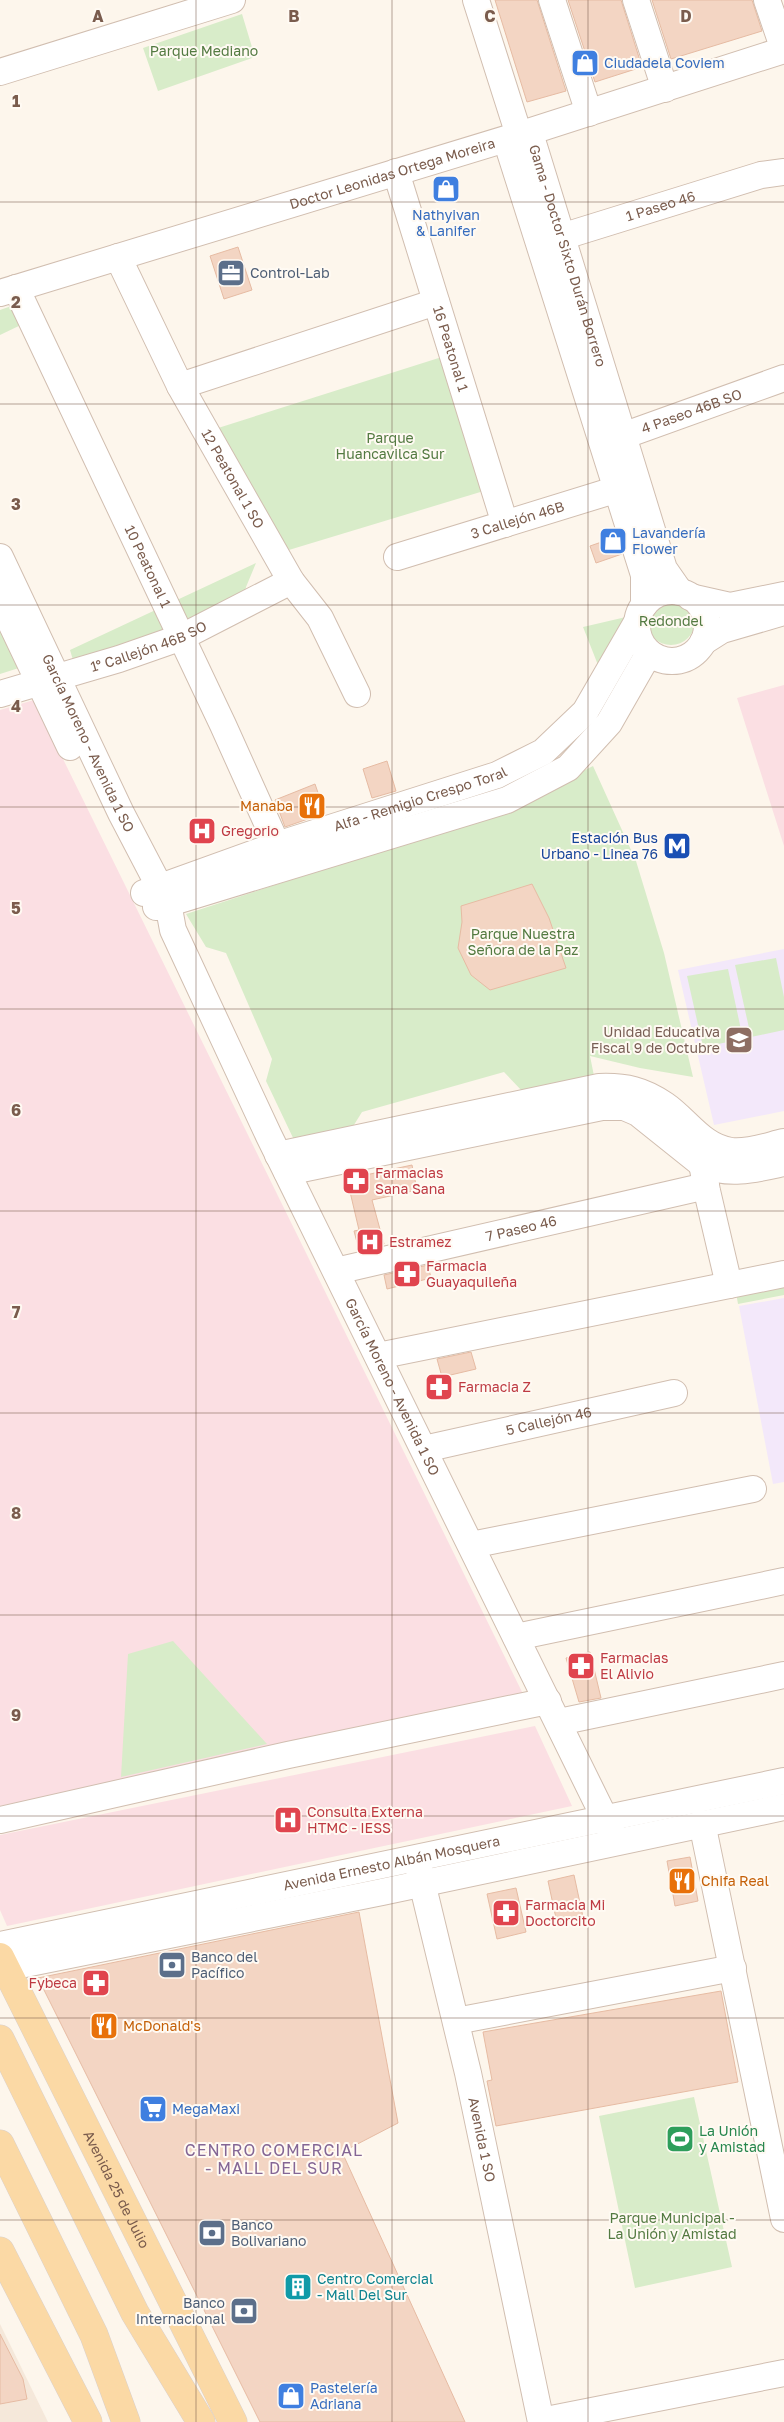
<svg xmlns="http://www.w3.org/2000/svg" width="784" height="2422" font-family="'Golos Text',sans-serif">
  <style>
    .residential { fill: #f5e8da }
    .education { fill: #f3e8fa }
    .medical { fill: #fbdfe3 }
    .green { fill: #d8ecc9 }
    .building { fill: #f3d5c3; stroke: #e6bba3 }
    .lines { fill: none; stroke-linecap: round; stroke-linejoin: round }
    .minor-casing { stroke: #d1beb0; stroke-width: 28 }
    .major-casing { stroke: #dad1cd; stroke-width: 29 }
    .minor { stroke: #fff; stroke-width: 26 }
    .major { stroke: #fbd9a5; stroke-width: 28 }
    .grid { fill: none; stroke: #7a5c4d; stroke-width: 1; stroke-opacity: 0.55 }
    .labels { text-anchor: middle; stroke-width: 4; stroke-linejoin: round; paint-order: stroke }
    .park-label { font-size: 14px; fill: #537a41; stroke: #fffaf3 }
    .shop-label { font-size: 14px; fill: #366cbe; stroke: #fffaf3; text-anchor: start }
    .street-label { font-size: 14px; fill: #7a5c4d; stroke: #fffaf3 }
    .service-label { font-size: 14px; fill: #4e5e75; stroke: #fffaf3; text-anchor: start }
    .food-label { font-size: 14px; fill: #c56008; stroke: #fffaf3; text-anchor: start }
    .health-label { font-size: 14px; fill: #be3a42; stroke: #fffaf3; text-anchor: start }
    .transit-label { font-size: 14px; fill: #164399; stroke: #fffaf3; text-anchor: end }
    .education-label { font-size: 14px; fill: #785e54; stroke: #fffaf3; text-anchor: end }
    .leisure-label { font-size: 14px; fill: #27864d; stroke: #fffaf3; text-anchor: start }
    .culture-label { font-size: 14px; fill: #0d838f; stroke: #fffaf3; text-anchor: start }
    .quarter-label { font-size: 16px; letter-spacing: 1px; fill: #846695; stroke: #fffaf3 }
    .grid-label { font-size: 16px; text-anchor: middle; font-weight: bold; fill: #7a5c4d; stroke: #fffaf3; stroke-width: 4; stroke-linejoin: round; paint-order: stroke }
  </style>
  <rect width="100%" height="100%" fill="#fdf6ec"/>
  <path class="residential" d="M 0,2324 L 48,2422 L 0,2422 Z"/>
  <path class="education" d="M 784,949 L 784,1111 L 714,1125 L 678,970 Z
    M 784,1298 L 784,1482 L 773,1484 L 739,1306 Z"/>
  <path class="medical" d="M 784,685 L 784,846 L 737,698 Z
    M 34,700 L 525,1698 L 0,1806 L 0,710 Z
    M 535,1726 L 572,1806 L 7,1926 L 0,1910 L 0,1835 Z"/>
  <path class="green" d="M 242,14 L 255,57 L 158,91 L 143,48 Z
    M 17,304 L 25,323 L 0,335 L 0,310 Z
    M 445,356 L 487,490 L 269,556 L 215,429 Z
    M 256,563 L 246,587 L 242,607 L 73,660 L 70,650 Z
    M647 621a24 24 0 1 1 48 0a24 24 0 1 1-48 0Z
    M 626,617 L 598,665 L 583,627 Z
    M 3,632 L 22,667 L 0,674 L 0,633 Z
    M 593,766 L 636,861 L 664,953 L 693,1077 L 640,1068 L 590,1056 L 594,1076 L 522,1091 L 504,1072 L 362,1112 L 352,1128 L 295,1142 L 266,1081 L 272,1059 L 226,953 L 206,947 L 186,914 L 505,810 Z
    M 776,958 L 784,997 L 784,1030 L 751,1037 L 735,965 Z
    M 728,969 L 743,1039 L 703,1047 L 687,976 Z
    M 784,1277 L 784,1295 L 738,1304 L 735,1287 Z
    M 173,1641 L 267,1744 L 121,1777 L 128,1654 Z
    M 694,2097 L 732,2267 L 635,2288 L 599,2116 Z"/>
  <path class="building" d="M 495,0 L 537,0 L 566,91 L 527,102 Z
    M 568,0 L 621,0 L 642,67 L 595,82 Z
    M 652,0 L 752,0 L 762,31 L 671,59 Z
    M 238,247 L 252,290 L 224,299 L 210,256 Z
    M 616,537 L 622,554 L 596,563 L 590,546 Z
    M 387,761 L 396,791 L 372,798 L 363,769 Z
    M 315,784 L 325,813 L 285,827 L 275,800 Z
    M 532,884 L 549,918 L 566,968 L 490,990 L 471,975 L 458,948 L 462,922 L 461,906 Z
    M 412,1165 L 417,1190 L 372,1200 L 384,1244 L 359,1250 L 354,1231 L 359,1230 L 347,1179 Z
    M 428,1265 L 431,1278 L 387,1289 L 384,1275 Z
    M 471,1352 L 476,1369 L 442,1377 L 437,1359 Z
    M 590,1652 L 601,1698 L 579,1702 L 566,1658 Z
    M 690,1857 L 698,1901 L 675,1906 L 667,1861 Z
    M 574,1875 L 583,1917 L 557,1923 L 548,1881 Z
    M 516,1888 L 526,1932 L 497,1939 L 487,1894 Z
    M 359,1912 L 398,2123 L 342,2152 L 465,2422 L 260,2422 L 38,1978 Z
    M 721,1991 L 738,2082 L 496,2126 L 487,2081 L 492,2080 L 483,2032 Z
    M 0,2334 L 23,2379 L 27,2399 L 0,2404 Z"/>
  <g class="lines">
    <defs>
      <g id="minor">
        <path d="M 476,0 L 519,135"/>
        <path d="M 552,0 L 589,113"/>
        <path d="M 636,0 L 665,89"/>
        <path d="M 767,0 L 784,50"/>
        <path d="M 0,72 L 232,0"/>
        <path d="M 519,135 L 510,152 L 644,575 L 644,605"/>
        <path id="s1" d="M 519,135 L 533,143 L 664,569 L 680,592"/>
        <path id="s2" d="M 396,172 L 505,524"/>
        <path id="s3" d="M 545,242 L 761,175 L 784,172"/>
        <path id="s4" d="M 118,257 L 180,386 L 291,581 L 320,618 L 357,694"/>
        <path id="s5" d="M 16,288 L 223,725 L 277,845"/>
        <path id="s6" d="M 0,293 L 519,135 L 784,50"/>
        <path d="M 180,386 L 436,302"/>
        <path id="s7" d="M 606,442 L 784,378"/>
        <path id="s8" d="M 0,557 L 121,813 L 168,903 L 173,930 L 269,1136 L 616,1841"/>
        <path id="s9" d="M 397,557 L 631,485"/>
        <circle cx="672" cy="626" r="35"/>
        <path d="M 690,597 L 730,606 L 784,595"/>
        <path d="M 0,600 L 70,747"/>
        <path d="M 703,642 L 722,630 L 784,612"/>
        <path id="s10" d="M 0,694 L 119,659 L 182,637 L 291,581"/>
        <path id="s11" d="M 144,893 L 277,845 L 497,775 L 543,752 L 585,712 L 637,622"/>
        <path d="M 156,907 L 507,800 L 568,768 L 609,723 L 649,653"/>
        <path d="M 278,1155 L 599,1087 C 626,1086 643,1090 665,1105 C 687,1120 702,1147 731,1151 C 748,1153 767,1146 784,1142"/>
        <path d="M 703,1169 L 707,1191 L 729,1285"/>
        <path d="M 287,1172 L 602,1107 L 624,1107 L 638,1113 L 703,1165 C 730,1176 756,1169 784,1163"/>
        <path id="s12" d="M 336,1271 L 706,1186"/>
        <path d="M 378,1356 L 784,1274"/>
        <path id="s13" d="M 424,1449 L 674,1393"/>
        <path d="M 471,1545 L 753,1489"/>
        <path d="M 516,1637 L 784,1581"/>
        <path d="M 559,1722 L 784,1675"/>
        <path d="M 0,1820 L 288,1755 L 548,1701"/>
        <path d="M 702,1823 L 784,2219"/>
        <path id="s14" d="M 418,1866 L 468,2073 L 541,2422"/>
        <path id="s15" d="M 0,1945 L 784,1781"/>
        <path d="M 0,1969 L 382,1892 L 784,1807"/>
        <path d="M 456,2021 L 733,1968"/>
        <path d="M 541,2421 L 784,2373"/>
      </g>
      <g id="major">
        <path id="s16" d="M 0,1957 L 233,2422"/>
        <path d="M 0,2039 L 135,2313 L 201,2422"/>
        <path d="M 0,2144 L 94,2335 L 126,2422"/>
        <path d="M 0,2251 L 88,2422"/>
      </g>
    </defs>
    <use href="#minor" class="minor-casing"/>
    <use href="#major" class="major-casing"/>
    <use href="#minor" class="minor"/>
    <use href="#major" class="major"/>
  </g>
  <path class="grid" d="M 196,0 L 196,2422M 392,0 L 392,2422M 588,0 L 588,2422M 0,202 L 784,202M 0,404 L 784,404M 0,605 L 784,605M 0,807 L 784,807M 0,1009 L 784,1009M 0,1211 L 784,1211M 0,1413 L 784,1413M 0,1615 L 784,1615M 0,1816 L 784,1816M 0,2018 L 784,2018M 0,2220 L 784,2220"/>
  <defs>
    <symbol id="shop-square" viewBox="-11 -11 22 22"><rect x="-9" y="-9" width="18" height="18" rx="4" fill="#3f7fe0" stroke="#fffaf3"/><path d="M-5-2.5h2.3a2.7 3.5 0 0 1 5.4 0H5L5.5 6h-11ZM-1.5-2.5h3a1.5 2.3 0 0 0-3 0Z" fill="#fff"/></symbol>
    <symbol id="office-square" viewBox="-11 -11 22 22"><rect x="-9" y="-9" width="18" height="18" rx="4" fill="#5c6f8a" stroke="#fffaf3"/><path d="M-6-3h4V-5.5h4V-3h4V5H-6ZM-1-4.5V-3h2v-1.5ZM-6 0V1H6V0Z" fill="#fff"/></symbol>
    <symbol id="restaurant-square" viewBox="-11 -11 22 22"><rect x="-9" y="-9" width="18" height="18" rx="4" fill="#e8710a" stroke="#fffaf3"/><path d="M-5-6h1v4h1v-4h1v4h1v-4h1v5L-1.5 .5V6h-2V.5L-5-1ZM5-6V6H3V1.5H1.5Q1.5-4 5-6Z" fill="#fff"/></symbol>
    <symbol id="hospital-square" viewBox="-11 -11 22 22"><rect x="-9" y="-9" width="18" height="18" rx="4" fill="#e0444e" stroke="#fffaf3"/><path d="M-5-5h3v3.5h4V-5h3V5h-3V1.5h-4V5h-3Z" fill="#fff"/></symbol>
    <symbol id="metro-square" viewBox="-11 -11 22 22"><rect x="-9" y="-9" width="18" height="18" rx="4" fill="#1a4fb4" stroke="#fffaf3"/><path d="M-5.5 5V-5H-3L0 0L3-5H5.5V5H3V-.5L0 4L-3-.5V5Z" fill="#fff"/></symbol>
    <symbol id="school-square" viewBox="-11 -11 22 22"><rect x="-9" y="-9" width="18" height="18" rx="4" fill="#8d6e63" stroke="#fffaf3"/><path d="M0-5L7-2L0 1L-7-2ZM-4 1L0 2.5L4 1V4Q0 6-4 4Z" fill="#fff"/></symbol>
    <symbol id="pharmacy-square" viewBox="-11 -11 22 22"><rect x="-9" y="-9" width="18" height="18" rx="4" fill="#e0444e" stroke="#fffaf3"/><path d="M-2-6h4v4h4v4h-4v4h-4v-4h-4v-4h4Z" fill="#fff"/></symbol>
    <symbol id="bank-square" viewBox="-11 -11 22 22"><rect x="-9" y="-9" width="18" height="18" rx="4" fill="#5c6f8a" stroke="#fffaf3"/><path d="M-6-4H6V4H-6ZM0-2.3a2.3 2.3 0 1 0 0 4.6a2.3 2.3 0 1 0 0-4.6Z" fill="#fff"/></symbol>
    <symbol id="supermarket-square" viewBox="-11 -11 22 22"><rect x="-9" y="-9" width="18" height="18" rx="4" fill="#3f7fe0" stroke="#fffaf3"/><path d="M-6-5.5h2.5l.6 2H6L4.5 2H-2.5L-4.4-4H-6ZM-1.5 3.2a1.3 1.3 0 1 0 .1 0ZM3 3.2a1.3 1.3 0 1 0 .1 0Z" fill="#fff"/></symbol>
    <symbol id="stadium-square" viewBox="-11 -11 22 22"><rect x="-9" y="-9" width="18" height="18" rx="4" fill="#2e9e5b" stroke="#fffaf3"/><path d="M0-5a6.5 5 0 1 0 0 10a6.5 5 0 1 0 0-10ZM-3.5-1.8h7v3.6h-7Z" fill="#fff"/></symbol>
    <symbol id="building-square" viewBox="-11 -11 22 22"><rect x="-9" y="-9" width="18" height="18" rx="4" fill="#0f9aa8" stroke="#fffaf3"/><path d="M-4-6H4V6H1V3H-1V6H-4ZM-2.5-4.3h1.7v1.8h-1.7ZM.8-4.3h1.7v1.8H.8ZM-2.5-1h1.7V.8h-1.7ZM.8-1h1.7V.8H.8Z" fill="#fff"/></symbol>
  </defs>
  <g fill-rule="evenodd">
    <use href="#shop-square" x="569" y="47" width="32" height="32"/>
    <use href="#shop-square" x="430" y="173" width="32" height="32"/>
    <use href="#office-square" x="215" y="257" width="32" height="32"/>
    <use href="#shop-square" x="597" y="525" width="32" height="32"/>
    <use href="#restaurant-square" x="296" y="790" width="32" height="32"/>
    <use href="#hospital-square" x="186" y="815" width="32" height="32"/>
    <use href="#metro-square" x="661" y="830" width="32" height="32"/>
    <use href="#school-square" x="723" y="1024" width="32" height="32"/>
    <use href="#pharmacy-square" x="340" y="1165" width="32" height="32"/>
    <use href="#hospital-square" x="354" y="1226" width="32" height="32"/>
    <use href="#pharmacy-square" x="391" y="1258" width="32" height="32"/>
    <use href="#pharmacy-square" x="423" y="1371" width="32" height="32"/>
    <use href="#pharmacy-square" x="565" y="1650" width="32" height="32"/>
    <use href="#hospital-square" x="272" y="1804" width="32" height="32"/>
    <use href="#restaurant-square" x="666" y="1865" width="32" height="32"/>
    <use href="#pharmacy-square" x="490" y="1897" width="32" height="32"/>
    <use href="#bank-square" x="156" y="1949" width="32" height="32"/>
    <use href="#pharmacy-square" x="80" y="1967" width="32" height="32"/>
    <use href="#restaurant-square" x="88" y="2010" width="32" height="32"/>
    <use href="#supermarket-square" x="137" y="2093" width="32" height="32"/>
    <use href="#stadium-square" x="664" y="2123" width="32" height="32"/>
    <use href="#bank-square" x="196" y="2217" width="32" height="32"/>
    <use href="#building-square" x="282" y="2271" width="32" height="32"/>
    <use href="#bank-square" x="228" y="2295" width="32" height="32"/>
    <use href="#shop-square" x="275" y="2380" width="32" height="32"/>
  </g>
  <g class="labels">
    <g class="park-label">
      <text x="204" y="56">Parque Mediano</text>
      <text x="390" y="443">Parque<tspan x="390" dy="16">Huancavilca Sur</tspan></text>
      <text x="671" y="626">Redondel</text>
      <text x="523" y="939">Parque Nuestra<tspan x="523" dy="16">Señora de la Paz</tspan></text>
      <text x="672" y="2223">Parque Municipal -<tspan x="672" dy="16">La Unión y Amistad</tspan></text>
    </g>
    <g class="shop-label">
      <text x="604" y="68">Ciudadela Coviem</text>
      <text x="446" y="220" text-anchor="middle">Nathyivan<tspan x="446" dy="16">&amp; Lanifer</tspan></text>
      <text x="632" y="538">Lavandería<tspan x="632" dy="16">Flower</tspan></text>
      <text x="172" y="2114">MegaMaxi</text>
      <text x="310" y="2393">Pastelería<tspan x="310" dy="16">Adriana</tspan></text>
    </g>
    <g class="street-label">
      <text dy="5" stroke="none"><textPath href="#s6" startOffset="410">Doctor Leonidas Ortega Moreira</textPath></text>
      <text dy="5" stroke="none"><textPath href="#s3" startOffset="121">1 Paseo 46</textPath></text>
      <text dy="5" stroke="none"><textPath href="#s1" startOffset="134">Gama - Doctor Sixto Durán Borrero</textPath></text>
      <text dy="5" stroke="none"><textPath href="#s2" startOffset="185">16 Peatonal 1</textPath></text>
      <text dy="5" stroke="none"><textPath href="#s7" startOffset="91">4 Paseo 46B SO</textPath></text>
      <text dy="5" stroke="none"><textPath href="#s4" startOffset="250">12 Peatonal 1 SO</textPath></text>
      <text dy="5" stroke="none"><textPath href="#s9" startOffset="126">3 Callejón 46B</textPath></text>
      <text dy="5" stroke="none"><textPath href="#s5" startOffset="308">10 Peatonal 1</textPath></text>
      <text dy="5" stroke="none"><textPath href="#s10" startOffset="156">1° Callejón 46B SO</textPath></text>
      <text dy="5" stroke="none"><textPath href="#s8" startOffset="206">García Moreno - Avenida 1 SO</textPath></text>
      <text dy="5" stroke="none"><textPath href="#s11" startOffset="292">Alfa - Remigio Crespo Toral</textPath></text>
      <text dy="5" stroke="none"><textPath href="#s12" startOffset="190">7 Paseo 46</textPath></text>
      <text dy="5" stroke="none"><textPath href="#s8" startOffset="919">García Moreno - Avenida 1 SO</textPath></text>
      <text dy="5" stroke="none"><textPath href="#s13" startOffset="128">5 Callejón 46</textPath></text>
      <text dy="5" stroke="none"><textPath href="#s15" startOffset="400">Avenida Ernesto Albán Mosquera</textPath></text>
      <text dy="5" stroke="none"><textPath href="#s14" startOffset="281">Avenida 1 SO</textPath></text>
      <text dy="5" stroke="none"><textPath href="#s16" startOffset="260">Avenida 25 de Julio</textPath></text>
    </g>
    <g class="service-label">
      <text x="250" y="278">Control-Lab</text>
      <text x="191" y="1962">Banco del<tspan x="191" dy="16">Pacífico</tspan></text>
      <text x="231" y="2230">Banco<tspan x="231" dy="16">Bolivariano</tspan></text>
      <text x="225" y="2308" text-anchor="end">Banco<tspan x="225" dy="16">Internacional</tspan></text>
    </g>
    <g class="food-label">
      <text x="293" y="811" text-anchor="end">Manaba</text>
      <text x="701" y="1886">Chifa Real</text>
      <text x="123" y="2031">McDonald's</text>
    </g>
    <g class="health-label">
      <text x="221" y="836">Gregorio</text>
      <text x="375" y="1178">Farmacias<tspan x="375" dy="16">Sana Sana</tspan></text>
      <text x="389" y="1247">Estramez</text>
      <text x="426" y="1271">Farmacia<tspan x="426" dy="16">Guayaquileña</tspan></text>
      <text x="458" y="1392">Farmacia Z</text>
      <text x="600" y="1663">Farmacias<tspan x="600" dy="16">El Alivio</tspan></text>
      <text x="307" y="1817">Consulta Externa<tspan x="307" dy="16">HTMC - IESS</tspan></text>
      <text x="525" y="1910">Farmacia Mi<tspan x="525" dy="16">Doctorcito</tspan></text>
      <text x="77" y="1988" text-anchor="end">Fybeca</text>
    </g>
    <g class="transit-label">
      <text x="658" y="843">Estación Bus<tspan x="658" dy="16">Urbano - Linea 76</tspan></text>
    </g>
    <g class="education-label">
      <text x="720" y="1037">Unidad Educativa<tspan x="720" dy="16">Fiscal 9 de Octubre</tspan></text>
    </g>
    <g class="leisure-label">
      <text x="699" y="2136">La Unión<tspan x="699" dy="16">y Amistad</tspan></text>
    </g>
    <g class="culture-label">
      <text x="317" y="2284">Centro Comercial<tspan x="317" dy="16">- Mall Del Sur</tspan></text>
    </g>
    <g class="quarter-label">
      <text x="274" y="2156">CENTRO COMERCIAL<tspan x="274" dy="18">- MALL DEL SUR</tspan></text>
    </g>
  </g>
  <g class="grid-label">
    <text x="98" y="22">A</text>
    <text x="294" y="22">B</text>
    <text x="490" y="22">C</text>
    <text x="686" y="22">D</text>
    <text x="16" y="107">1</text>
    <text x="16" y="308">2</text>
    <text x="16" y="510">3</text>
    <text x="16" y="712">4</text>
    <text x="16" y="914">5</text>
    <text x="16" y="1116">6</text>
    <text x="16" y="1318">7</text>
    <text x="16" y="1519">8</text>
    <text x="16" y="1721">9</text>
  </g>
</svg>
